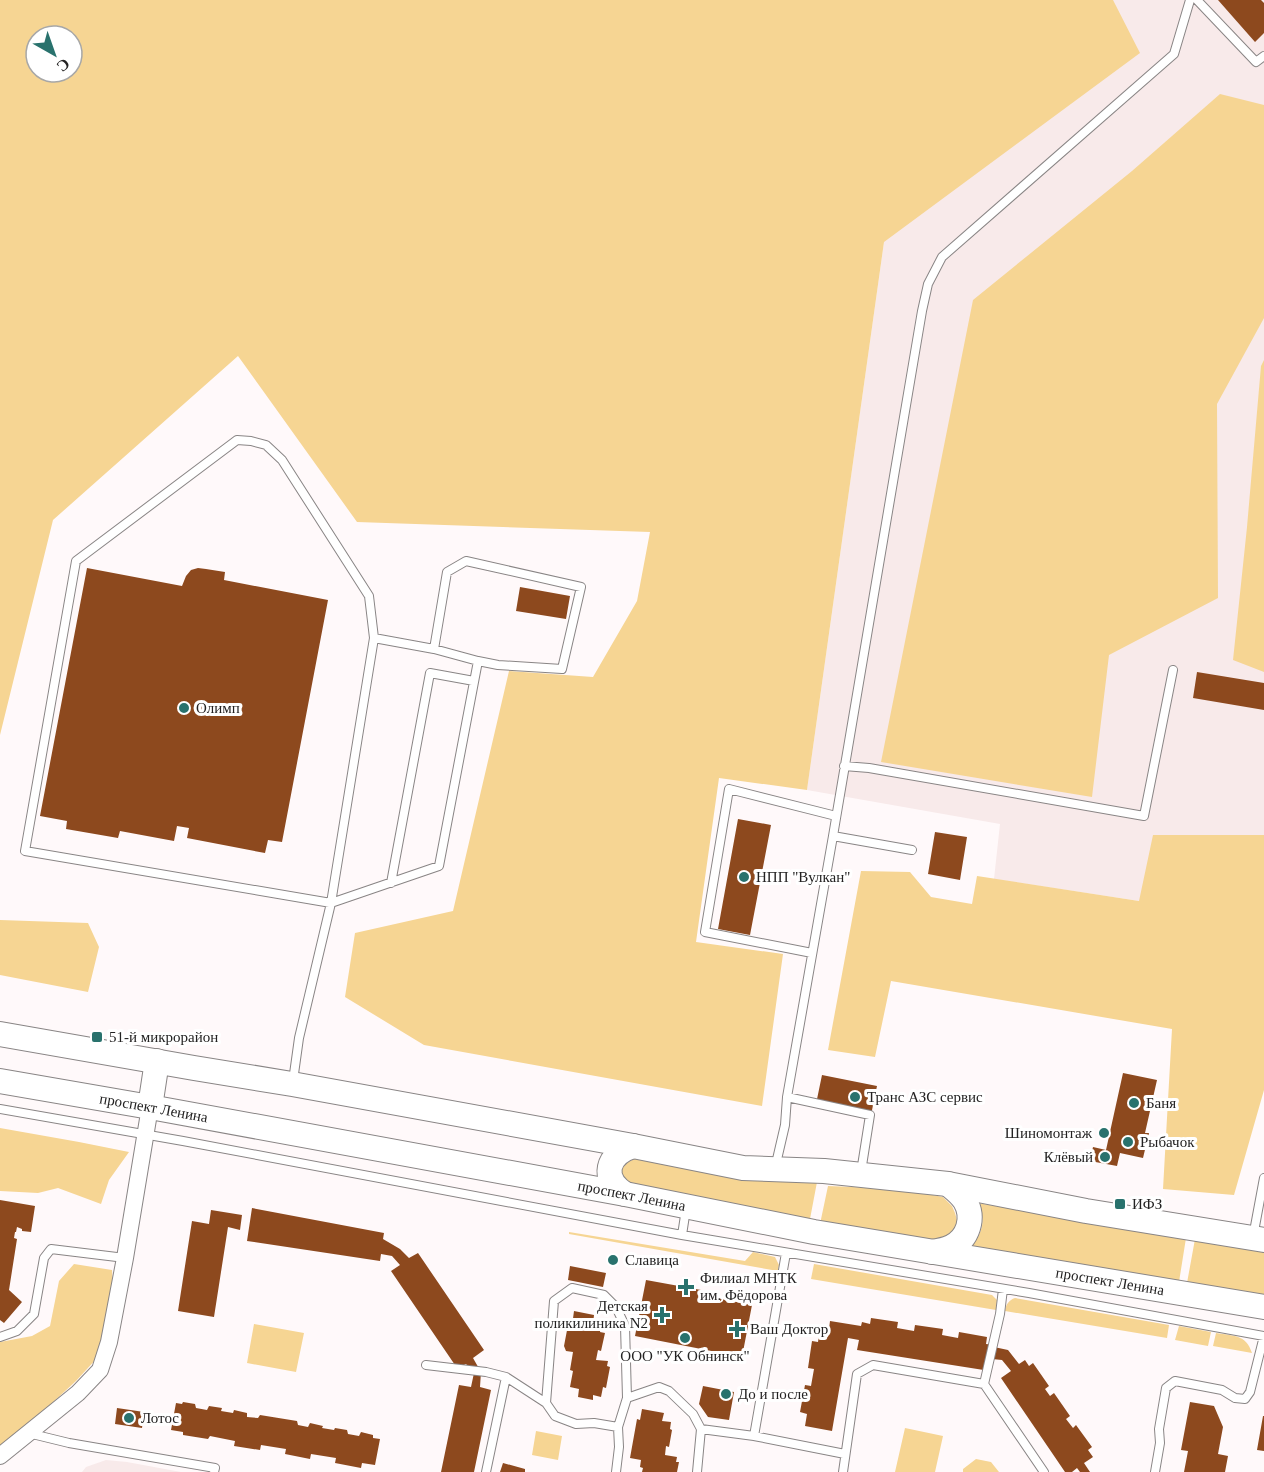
<svg xmlns="http://www.w3.org/2000/svg" width="1264" height="1472" font-family="'Times New Roman',serif">
  <style>
    .built { fill: #f8eaea }
    .green { fill: #f6d593; fill-rule: evenodd }
    .building { fill: #8d491e }
    .lines { fill: none; stroke-linecap: round; stroke-linejoin: round }
    .lane-casing { stroke: #898585; stroke-width: 10 }
    .street-casing { stroke: #898585; stroke-width: 18 }
    .secondary-casing { stroke: #898585; stroke-width: 26 }
    .lane { stroke: #fff; stroke-width: 8 }
    .street { stroke: #fff; stroke-width: 16 }
    .secondary { stroke: #fff; stroke-width: 24 }
    .poi-dot { fill: #29726d; stroke: #fff; stroke-width: 2 }
    .labels { text-anchor: middle; stroke-width: 6; stroke-linejoin: round; paint-order: stroke }
    .poi-label { font-size: 15px; fill: #232222; stroke: #fff; text-anchor: start }
    .street-label { font-size: 15px; fill: #232222; stroke: #fff }
  </style>
  <rect width="100%" height="100%" fill="#fff9fa"/>
  <path class="built" d="M 842,0 L 1264,0 L 1264,910 L 1251,918 L 994,879 L 1000,824 L 807,790 L 884,242 Z
    M 106,1460 L 127,1462 L 181,1472 L 82,1472 L 86,1467 Z"/>
  <path class="green" d="M 0,0 L 1113,0 L 1140,53 L 884,242 L 807,790 L 719,778 L 696,942 L 783,954 L 762,1106 L 424,1045 L 345,997 L 355,933 L 453,911 L 509,671 L 593,677 L 637,601 L 650,532 L 357,522 L 238,356 L 53,520 L 0,735 ZM 36,36 L 72,36 L 72,72 L 36,72 Z
    M 1220,94 L 1264,105 L 1264,318 L 1217,404 L 1218,598 L 1109,655 L 1092,797 L 881,762 L 973,300 L 1132,171 Z
    M 1264,360 L 1264,672 L 1233,660 L 1247,527 L 1261,366 Z
    M 1153,835 L 1264,835 L 1264,1090 L 1234,1195 L 1163,1189 L 1172,1029 L 891,981 L 875,1057 L 828,1050 L 861,871 L 910,872 L 931,897 L 972,904 L 977,876 L 1139,901 Z
    M 0,920 L 88,923 L 99,947 L 88,992 L 0,975 Z
    M 0,1128 L 79,1142 L 129,1152 L 109,1180 L 101,1204 L 58,1188 L 38,1193 L 0,1191 Z
    M 635,1159 L 742,1179 L 817,1182 L 810,1219 L 629,1190 C 622,1176 615,1166 635,1159 Z
    M 828,1186 L 901,1189 L 943,1197 L 952,1206 L 955,1213 L 957,1220 L 956,1227 L 953,1234 L 941,1243 L 820,1224 Z
    M 977,1203 L 1186,1238 L 1179,1282 L 968,1250 C 981,1237 988,1220 977,1203 Z
    M 569,1232 L 745,1261 L 753,1252 L 775,1257 L 779,1265 L 778,1271 L 569,1234 Z
    M 1195,1239 L 1264,1251 L 1264,1297 L 1187,1283 Z
    M 74,1264 L 112,1270 L 113,1285 L 98,1357 L 76,1381 L 0,1451 L 0,1342 L 32,1336 L 50,1326 L 59,1281 Z
    M 814,1264 L 992,1295 L 997,1300 L 996,1310 L 811,1279 Z
    M 1015,1298 L 1169,1325 L 1167,1338 L 1005,1311 C 1006,1304 1009,1300 1015,1298 Z
    M 254,1324 L 304,1333 L 296,1372 L 247,1363 Z
    M 1179,1326 L 1211,1332 L 1208,1346 L 1175,1340 Z
    M 1216,1333 C 1233,1336 1246,1334 1252,1353 L 1213,1346 Z
    M 905,1428 L 943,1436 L 935,1472 L 895,1472 Z
    M 536,1431 L 562,1436 L 558,1460 L 532,1455 Z
    M 976,1459 L 991,1462 L 999,1472 L 963,1472 L 963,1469 Z"/>
  <path class="building" d="M 1218,0 L 1261,0 L 1264,3 L 1264,33 L 1255,42 Z
    M 87,568 L 182,586 L 186,576 L 191,570 L 198,568 L 206,569 L 225,572 L 224,580 L 328,600 L 282,842 L 268,840 L 265,853 L 187,838 L 189,828 L 177,826 L 174,841 L 120,831 L 118,838 L 66,829 L 67,821 L 40,816 Z
    M 520,587 L 570,596 L 566,619 L 516,611 Z
    M 1197,672 L 1264,683 L 1264,710 L 1193,698 Z
    M 738,819 L 771,825 L 750,935 L 718,929 Z
    M 935,832 L 967,837 L 960,880 L 928,874 Z
    M 1123,1073 L 1157,1080 L 1145,1133 L 1149,1133 L 1143,1158 L 1120,1153 L 1117,1166 L 1090,1161 L 1093,1147 L 1106,1150 Z
    M 822,1075 L 877,1086 L 871,1115 L 816,1104 Z
    M 0,1200 L 35,1206 L 31,1232 L 22,1231 L 22,1229 L 17,1227 L 16,1232 L 15,1232 L 14,1238 L 17,1239 L 9,1290 L 22,1302 L 4,1323 L 0,1320 Z
    M 252,1208 L 384,1233 L 383,1239 L 400,1249 L 409,1258 L 418,1253 L 484,1350 L 473,1358 L 481,1372 L 480,1387 L 491,1390 L 474,1472 L 441,1472 L 459,1385 L 471,1387 L 474,1373 L 466,1364 L 457,1368 L 391,1271 L 400,1265 L 392,1256 L 381,1254 L 380,1261 L 247,1241 Z
    M 211,1210 L 242,1215 L 240,1230 L 228,1227 L 214,1317 L 178,1311 L 192,1221 L 209,1224 Z
    M 570,1266 L 606,1273 L 603,1287 L 568,1280 Z
    M 646,1280 L 712,1292 L 711,1297 L 752,1305 L 742,1357 L 635,1336 Z
    M 574,1311 L 594,1315 L 593,1324 L 601,1326 L 600,1332 L 605,1333 L 601,1351 L 598,1350 L 596,1360 L 608,1361 L 607,1366 L 610,1367 L 606,1388 L 603,1387 L 601,1397 L 593,1395 L 593,1400 L 578,1397 L 579,1389 L 570,1387 L 573,1371 L 570,1370 L 573,1352 L 566,1351 L 564,1346 L 568,1325 L 572,1326 Z
    M 871,1318 L 898,1322 L 897,1328 L 914,1331 L 915,1325 L 943,1329 L 942,1335 L 958,1338 L 959,1332 L 987,1337 L 986,1344 L 994,1345 L 994,1347 L 1008,1350 L 1019,1364 L 1025,1360 L 1029,1366 L 1033,1363 L 1049,1386 L 1045,1389 L 1050,1396 L 1054,1393 L 1070,1416 L 1066,1419 L 1073,1428 L 1076,1425 L 1092,1447 L 1088,1450 L 1093,1457 L 1084,1463 L 1090,1472 L 1080,1472 L 1077,1468 L 1072,1472 L 1065,1472 L 1001,1378 L 1011,1371 L 1002,1360 L 992,1359 L 990,1371 L 857,1350 L 859,1340 L 848,1338 L 832,1431 L 805,1426 L 807,1414 L 800,1412 L 805,1385 L 811,1386 L 814,1369 L 808,1368 L 812,1341 L 818,1342 L 819,1335 L 828,1337 L 830,1321 L 861,1326 L 862,1322 L 870,1324 Z
    M 703,1386 L 734,1392 L 729,1420 L 708,1417 L 699,1404 Z
    M 183,1402 L 195,1404 L 196,1408 L 207,1410 L 209,1406 L 222,1408 L 221,1411 L 233,1413 L 234,1410 L 247,1413 L 247,1417 L 258,1418 L 260,1415 L 297,1421 L 298,1425 L 308,1427 L 310,1423 L 323,1426 L 322,1428 L 334,1430 L 335,1428 L 347,1430 L 348,1434 L 359,1436 L 361,1432 L 373,1435 L 373,1438 L 380,1439 L 375,1465 L 362,1463 L 361,1468 L 335,1463 L 336,1458 L 311,1454 L 310,1459 L 285,1454 L 286,1449 L 261,1445 L 260,1450 L 234,1446 L 235,1441 L 210,1436 L 208,1439 L 183,1435 L 183,1432 L 171,1430 L 176,1403 L 182,1404 Z
    M 1190,1402 L 1214,1406 L 1223,1427 L 1218,1454 L 1228,1456 L 1225,1472 L 1184,1472 L 1188,1451 L 1181,1450 Z
    M 117,1408 L 144,1412 L 142,1428 L 115,1424 Z
    M 642,1409 L 664,1413 L 662,1421 L 671,1422 L 670,1429 L 672,1430 L 669,1447 L 666,1446 L 665,1455 L 677,1457 L 676,1462 L 679,1462 L 677,1472 L 642,1472 L 643,1468 L 640,1467 L 641,1460 L 630,1458 L 637,1419 L 640,1420 Z
    M 1263,1416 L 1264,1416 L 1264,1451 L 1257,1450 Z
    M 503,1463 L 525,1469 L 525,1472 L 500,1472 Z"/>
  <g class="lines">
    <defs>
      <path id="lane" d="M 1197,0 L 1256,62 L 1264,56
        M 434,649 L 447,572 L 466,561 L 581,587 L 562,669 L 498,665 L 478,661
        M 844,766 L 869,768 L 1144,816 L 1173,670
        M 833,836 L 912,850
        M 391,883 L 430,673 L 474,681
        M 812,953 L 705,932 L 729,789 L 836,816
        M 293,1081 L 299,1038 L 331,903 L 374,638 L 369,596 L 282,460 L 266,445 L 251,441 L 237,440 L 76,561 L 25,851 L 331,903 L 439,866 L 478,661 L 434,649 L 374,638
        M 787,1097 L 870,1115 L 861,1172
        M 0,1109 L 183,1141 L 682,1235 L 1029,1293 L 1264,1336 L 1250,1392 L 1245,1399 L 1235,1398 L 1222,1390 L 1175,1381 L 1166,1388 L 1159,1429 L 1160,1443 L 1155,1472
        M 775,1168 L 785,1125 L 787,1097 L 833,836 L 922,311 L 928,284 L 942,257 L 1174,54 L 1190,0
        M 682,1235 L 686,1209
        M 1253,1237 L 1264,1178
        M 786,1253 L 754,1436 L 845,1454
        M 0,1337 L 17,1331 L 34,1314 L 44,1258 L 51,1249 L 125,1258
        M 426,1365 L 486,1372 L 506,1377 L 486,1472
        M 506,1377 L 546,1403 L 554,1301 L 572,1288 L 604,1295 L 616,1307 L 625,1326 L 627,1398
        M 984,1384 L 1000,1314 L 1003,1289
        M 546,1403 L 555,1416 L 576,1424 L 594,1423 L 618,1427
        M 701,1429 L 754,1436
        M 28,1433 L 69,1443 L 215,1468 L 214,1472
        M 616,1472 L 619,1447 L 618,1427 L 627,1398 L 659,1387 L 669,1391 L 693,1414 L 701,1429 L 697,1472
        M 843,1472 L 857,1374 L 873,1365 L 984,1384 L 1044,1472"/>
      <path id="street" d="M 0,1456 L 78,1393 L 100,1370 L 109,1342 L 125,1258 L 150,1107"/>
      <g id="secondary">
        <path d="M 0,1034 L 194,1068 L 292,1084 L 633,1146 L 743,1168 L 824,1171 L 948,1184 L 1086,1211 L 1264,1240"/>
        <path id="s1" d="M 0,1081 L 150,1107 L 625,1194 L 814,1232 L 1264,1307"/>
        <path d="M 150,1107 L 157,1061"/>
        <path d="M 625,1194 C 600,1178 607,1155 633,1146"/>
        <path d="M 932,1252 C 938,1251 945,1250 951,1247 C 968,1239 975,1218 965,1201 C 961,1194 954,1189 948,1184"/>
      </g>
    </defs>
    <use href="#lane" class="lane-casing"/>
    <use href="#street" class="street-casing"/>
    <use href="#secondary" class="secondary-casing"/>
    <use href="#lane" class="lane"/>
    <use href="#street" class="street"/>
    <use href="#secondary" class="secondary"/>
  </g>
  <g class="poi-dot">
    <circle cx="184" cy="708" r="6"/>
    <circle cx="744" cy="877" r="6"/>
    <rect x="91" y="1031" width="12" height="12" rx="3"/>
    <circle cx="855" cy="1097" r="6"/>
    <circle cx="1134" cy="1103" r="6"/>
    <circle cx="1104" cy="1133" r="6"/>
    <circle cx="1128" cy="1142" r="6"/>
    <circle cx="1105" cy="1157" r="6"/>
    <rect x="1114" y="1198" width="12" height="12" rx="3"/>
    <circle cx="613" cy="1260" r="6"/>
    <path d="M683 1278h6v6h6v6h-6v6h-6v-6h-6v-6h6z"/>
    <path d="M659 1306h6v6h6v6h-6v6h-6v-6h-6v-6h6z"/>
    <path d="M734 1320h6v6h6v6h-6v6h-6v-6h-6v-6h6z"/>
    <circle cx="685" cy="1338" r="6"/>
    <circle cx="726" cy="1394" r="6"/>
    <circle cx="129" cy="1418" r="6"/>
  </g>
  <g class="labels">
    <g class="poi-label">
      <text x="196" y="713">Олимп</text>
      <text x="756" y="882">НПП "Вулкан"</text>
      <text x="109" y="1042">51-й микрорайон</text>
      <text x="867" y="1102">Транс АЗС сервис</text>
      <text x="1146" y="1108">Баня</text>
      <text x="1092" y="1138" text-anchor="end">Шиномонтаж</text>
      <text x="1140" y="1147">Рыбачок</text>
      <text x="1093" y="1162" text-anchor="end">Клёвый</text>
      <text x="1132" y="1209">ИФЗ</text>
      <text x="625" y="1265">Славица</text>
      <text x="700" y="1283">Филиал МНТК<tspan x="700" dy="17">им. Фёдорова</tspan></text>
      <text x="648" y="1311" text-anchor="end">Детская<tspan x="648" dy="17">поликилиника N2</tspan></text>
      <text x="750" y="1334">Ваш Доктор</text>
      <text x="685" y="1361" text-anchor="middle">ООО "УК Обнинск"</text>
      <text x="738" y="1399">До и после</text>
      <text x="141" y="1423">Лотос</text>
    </g>
    <g class="street-label">
      <text dy="5" stroke="none"><textPath href="#s1" startOffset="156">проспект Ленина</textPath></text>
      <text dy="5" stroke="none"><textPath href="#s1" startOffset="642">проспект Ленина</textPath></text>
      <text dy="5" stroke="none"><textPath href="#s1" startOffset="1128">проспект Ленина</textPath></text>
    </g>
  </g>
  <g transform="translate(54 54) rotate(140)"><circle r="28" fill="#ffffff" stroke="#a7a7a7" stroke-width="1.5"/>
  <path d="M0-4.5L10 22L0 15L-10 22Z" fill="#29726d"/>
  <text y="-9" font-size="16" font-weight="bold" text-anchor="middle" fill="#232222">С</text>
  </g>
</svg>
